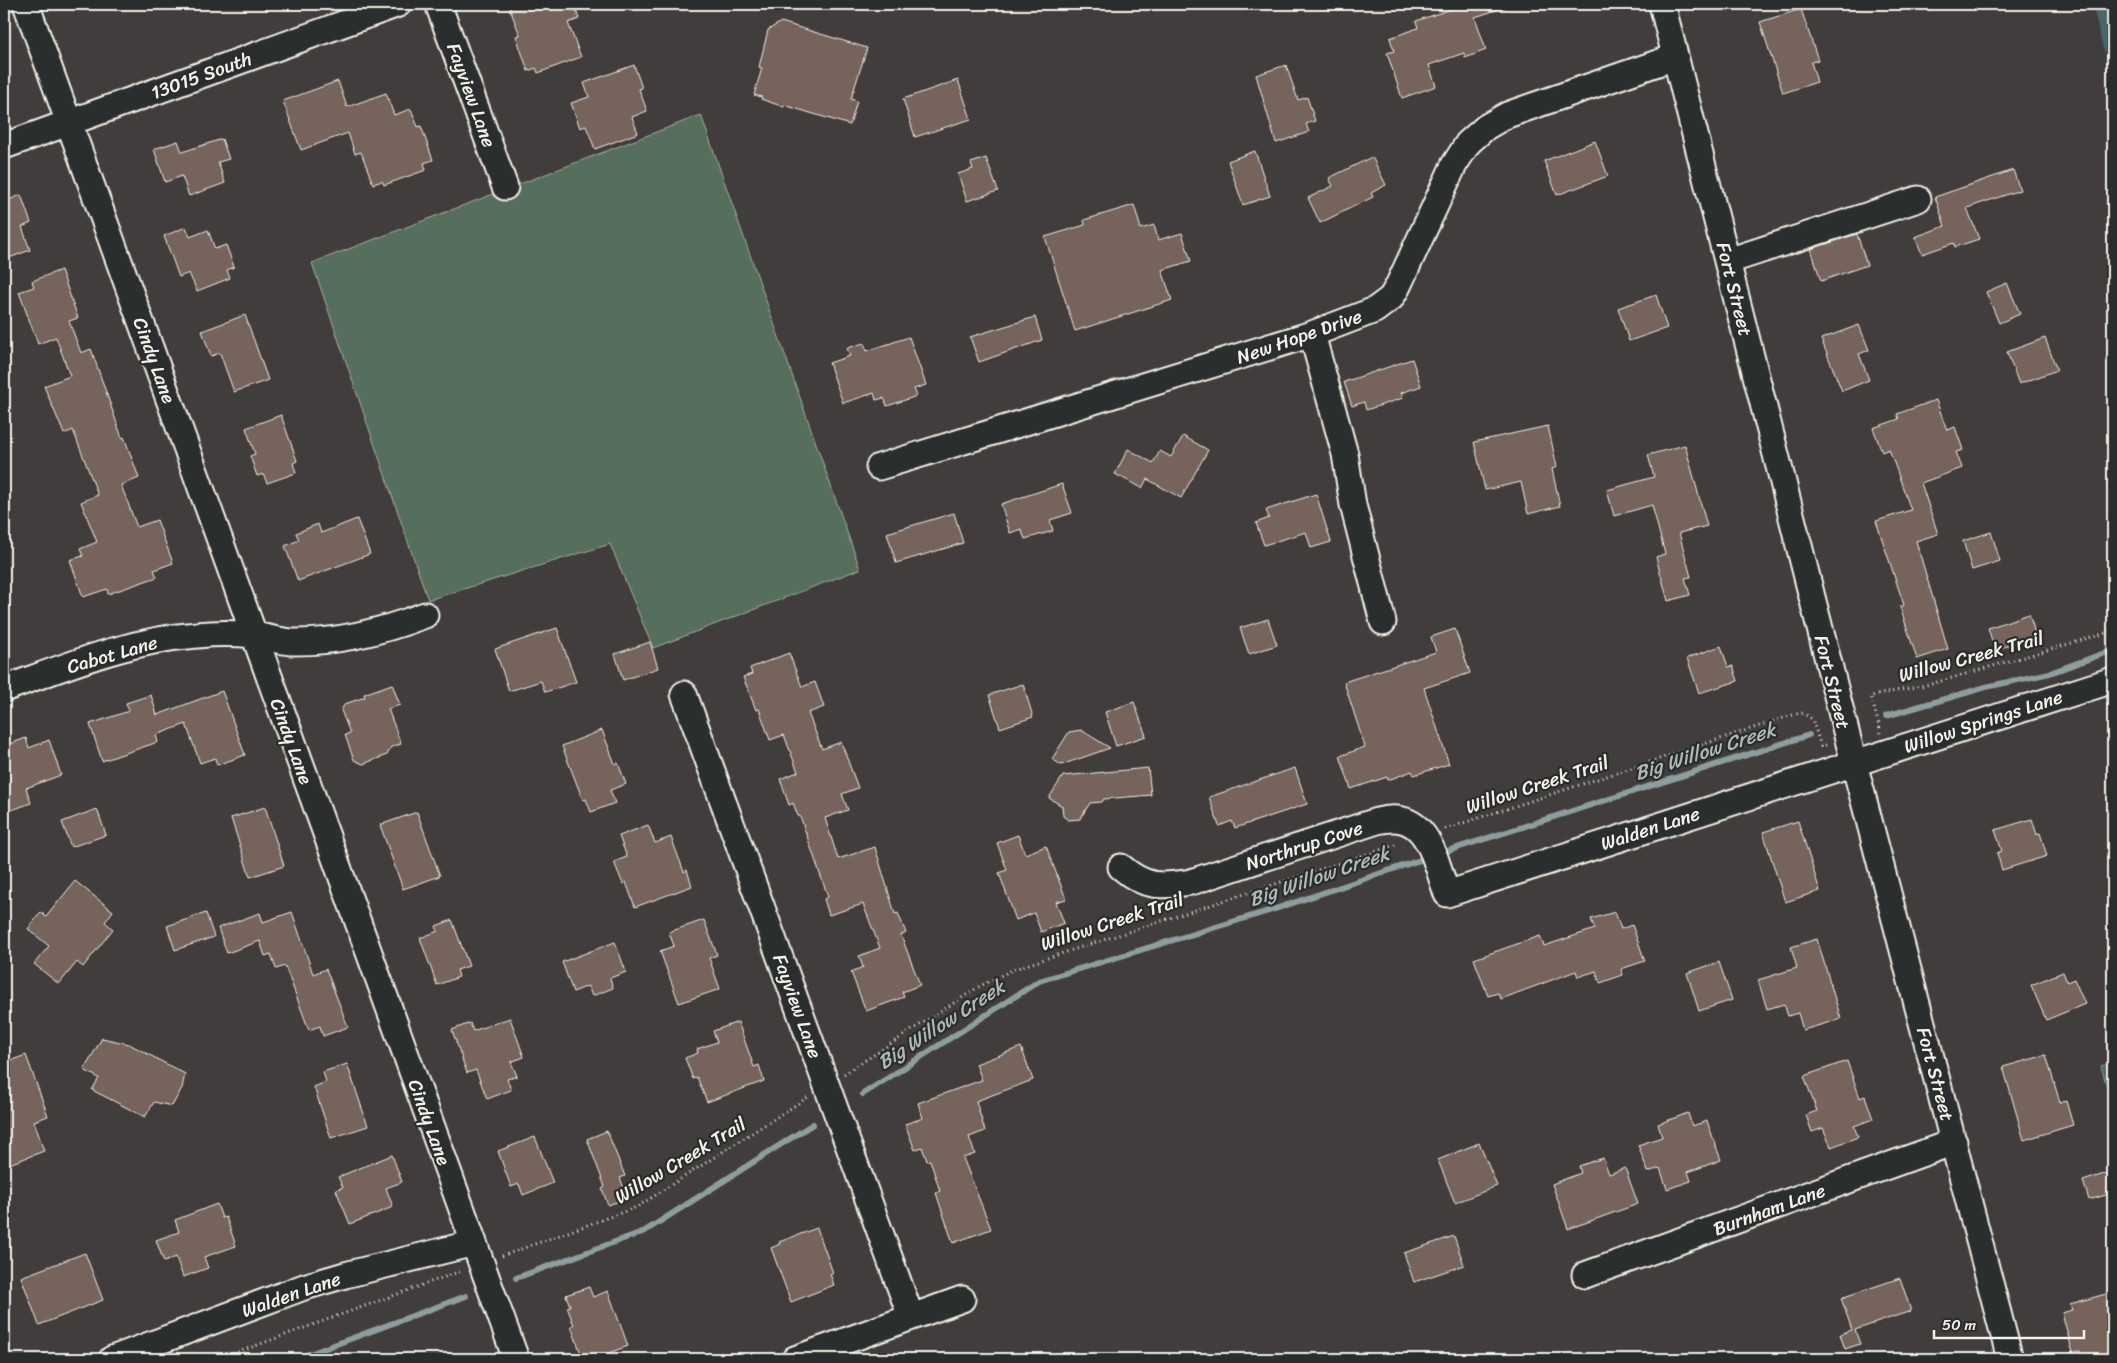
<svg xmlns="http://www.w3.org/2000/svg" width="2117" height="1363" font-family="Sriracha,sans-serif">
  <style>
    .green { fill: #566e5b; stroke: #a5b0a2 }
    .water { fill: #49666c; stroke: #8d9e9e }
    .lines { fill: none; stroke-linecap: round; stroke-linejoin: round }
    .stream { stroke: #8d9e9e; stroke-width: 6 }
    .canal { stroke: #49666c; stroke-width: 21 }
    .building { fill: #74635c; stroke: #f4f1e8 }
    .minor-casing { stroke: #f4f1e8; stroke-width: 29 }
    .path { stroke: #f4f1e8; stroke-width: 3; stroke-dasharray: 1 4; stroke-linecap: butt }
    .minor { stroke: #2a2d2e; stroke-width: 25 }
    .labels { text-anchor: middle; stroke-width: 4.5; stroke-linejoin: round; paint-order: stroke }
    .street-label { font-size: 19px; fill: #f4f1e8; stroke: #2a2d2e }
    .water-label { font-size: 20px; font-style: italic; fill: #b0b9b6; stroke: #2a2d2e }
  </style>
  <rect width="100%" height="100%" fill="#403d3c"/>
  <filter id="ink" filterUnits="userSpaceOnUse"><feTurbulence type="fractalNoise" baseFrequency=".02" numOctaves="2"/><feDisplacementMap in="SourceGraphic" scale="10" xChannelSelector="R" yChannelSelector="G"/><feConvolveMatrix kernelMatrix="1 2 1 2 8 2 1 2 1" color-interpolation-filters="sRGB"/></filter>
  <g filter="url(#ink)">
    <path class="green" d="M 701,115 L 860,569 L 653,648 L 610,544 L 428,600 L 312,263 Z"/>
    <path class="water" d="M 2113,1063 L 2113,1101 L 2111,1102 L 2101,1066 Z"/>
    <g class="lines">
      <path class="stream" d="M 1886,716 L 1986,687 L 2050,673 L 2113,650
        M 1438,854 L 1809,735
        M 863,1094 L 1039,981 L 1278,908 L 1429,857
        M 516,1278 L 645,1231 L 813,1124
        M 296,1359 L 466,1296"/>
      <path class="canal" d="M 2103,4 L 2113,45"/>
    </g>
    <path class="building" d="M 508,4 L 574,4 L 579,19 L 568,23 L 581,57 L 538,73 L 536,68 L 528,71 L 516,36 L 520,35 Z
      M 1466,4 L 1506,4 L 1506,7 L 1475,17 L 1486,50 L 1465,58 L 1464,53 L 1429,65 L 1436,86 L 1402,98 L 1387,53 L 1394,51 L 1390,38 L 1418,28 L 1416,21 Z
      M 1801,9 L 1818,60 L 1811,62 L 1817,82 L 1783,93 L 1760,22 Z
      M 781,22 L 867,48 L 851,99 L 857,101 L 850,125 L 784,105 L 784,107 L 761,99 L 762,97 L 754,95 L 762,68 L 759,67 L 768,30 Z
      M 634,65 L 642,88 L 639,89 L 647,111 L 632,117 L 638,133 L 595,149 L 586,126 L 580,128 L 571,103 L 589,97 L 584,83 Z
      M 1286,65 L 1298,100 L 1307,97 L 1315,121 L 1306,124 L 1309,132 L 1276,143 L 1256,75 Z
      M 958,80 L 971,119 L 915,137 L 903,99 Z
      M 338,81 L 347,107 L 386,93 L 394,115 L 411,109 L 418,127 L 421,126 L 433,160 L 424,163 L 426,170 L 384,185 L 382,181 L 373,184 L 361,152 L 355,154 L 348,133 L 301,150 L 283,101 Z
      M 222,139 L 229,159 L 218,162 L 225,183 L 189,196 L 182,176 L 165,182 L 154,149 L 178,141 L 182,152 Z
      M 1595,141 L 1608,176 L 1557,195 L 1544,161 Z
      M 1255,151 L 1270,196 L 1243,205 L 1228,161 Z
      M 1372,157 L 1386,185 L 1371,193 L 1373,197 L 1320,223 L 1308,198 L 1333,186 L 1329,178 Z
      M 986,158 L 998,191 L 967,201 L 958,174 L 973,169 L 971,163 Z
      M 2013,170 L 2020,190 L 1967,208 L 1979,239 L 1955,247 L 1954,243 L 1922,254 L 1915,237 L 1945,226 L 1935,197 Z
      M 21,195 L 31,223 L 22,227 L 30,250 L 4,260 L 4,202 Z
      M 1134,205 L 1141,229 L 1154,225 L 1158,240 L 1182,233 L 1191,261 L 1162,270 L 1172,300 L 1075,331 L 1045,237 L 1085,225 L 1084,220 Z
      M 186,227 L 190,237 L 208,230 L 215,249 L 226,245 L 234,267 L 227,270 L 230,278 L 197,291 L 189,273 L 179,277 L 164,236 Z
      M 1857,234 L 1867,265 L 1821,281 L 1811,249 Z
      M 61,270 L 78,318 L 69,321 L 81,353 L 91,349 L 122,438 L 124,437 L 139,478 L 121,485 L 137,527 L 157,520 L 173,563 L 154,570 L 157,577 L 108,594 L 107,589 L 83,597 L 70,560 L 83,556 L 80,549 L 97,542 L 81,502 L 98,495 L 73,430 L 64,434 L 44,386 L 70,376 L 56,337 L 38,344 L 19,292 L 34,287 L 32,281 Z
      M 2007,283 L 2020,314 L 1999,323 L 1986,292 Z
      M 1656,295 L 1667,328 L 1629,341 L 1618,308 Z
      M 245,315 L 268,380 L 234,392 L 220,353 L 211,356 L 202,331 Z
      M 1035,317 L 1042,340 L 979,362 L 970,337 Z
      M 1859,325 L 1869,350 L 1859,354 L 1869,380 L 1842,391 L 1821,339 Z
      M 909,337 L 926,385 L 914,389 L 917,396 L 887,406 L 884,398 L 876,400 L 874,393 L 843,403 L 829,363 L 850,356 L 847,348 L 864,343 L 867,351 Z
      M 2045,338 L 2057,370 L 2019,384 L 2007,352 Z
      M 1412,359 L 1421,386 L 1401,393 L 1403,398 L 1366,410 L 1364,402 L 1352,406 L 1344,382 Z
      M 1936,400 L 1947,430 L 1955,427 L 1963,450 L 1956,452 L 1962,468 L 1921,483 L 1938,534 L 1916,541 L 1948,649 L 1917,659 L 1900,607 L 1904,605 L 1876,521 L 1911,510 L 1889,449 L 1882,452 L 1873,428 L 1899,419 L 1897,414 Z
      M 281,415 L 297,461 L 293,463 L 296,473 L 267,483 L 263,474 L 257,476 L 250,456 L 255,454 L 246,428 Z
      M 1548,426 L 1557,467 L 1552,469 L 1560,506 L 1528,514 L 1521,482 L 1485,490 L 1474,442 Z
      M 1183,436 L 1208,450 L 1181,498 L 1147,479 L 1142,488 L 1115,474 L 1128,449 L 1153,463 L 1160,451 L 1171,457 Z
      M 1685,445 L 1707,526 L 1679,533 L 1691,577 L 1685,578 L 1690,595 L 1668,601 L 1656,557 L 1665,554 L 1652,505 L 1614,516 L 1607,490 L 1654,477 L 1648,455 Z
      M 1062,484 L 1072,513 L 1050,520 L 1053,531 L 1025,539 L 1021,529 L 1010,533 L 1001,504 Z
      M 1316,494 L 1331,542 L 1311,548 L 1306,532 L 1264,545 L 1256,523 L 1269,518 L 1266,510 Z
      M 954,513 L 963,543 L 896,563 L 887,533 Z
      M 357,519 L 370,554 L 298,581 L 285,546 L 299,540 L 296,533 L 318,524 L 321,533 Z
      M 1991,532 L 2000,561 L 1972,570 L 1963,541 Z
      M 2029,614 L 2036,636 L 1995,650 L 1988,628 Z
      M 1268,619 L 1277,645 L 1249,654 L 1240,628 Z
      M 557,628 L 576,682 L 545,692 L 541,681 L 509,691 L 495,649 Z
      M 1455,629 L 1470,673 L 1424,688 L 1449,764 L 1414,775 L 1412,771 L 1388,780 L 1387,777 L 1351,789 L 1340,756 L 1365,747 L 1344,682 L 1436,652 L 1431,637 Z
      M 650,642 L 658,668 L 623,680 L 615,654 Z
      M 1721,646 L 1728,667 L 1733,666 L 1738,681 L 1699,693 L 1687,658 Z
      M 789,653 L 802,687 L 815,682 L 824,707 L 808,713 L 822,749 L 841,742 L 858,788 L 842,794 L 848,810 L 825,818 L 838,859 L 875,847 L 895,914 L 898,913 L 906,933 L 901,935 L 920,985 L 902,992 L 904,997 L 866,1011 L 851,972 L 863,967 L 859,956 L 880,948 L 863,904 L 829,915 L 824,899 L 828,897 L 800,816 L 798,816 L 793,803 L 789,805 L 780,779 L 798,772 L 784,735 L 770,740 L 759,709 L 756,710 L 743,677 L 752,674 L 750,668 Z
      M 392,684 L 400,705 L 388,709 L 401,744 L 391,747 L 387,755 L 363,764 L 354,760 L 345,735 L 350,733 L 341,710 L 345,704 L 365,697 L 364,694 Z
      M 1023,684 L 1033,717 L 1000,728 L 989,695 Z
      M 222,691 L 245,755 L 217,765 L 215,758 L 200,763 L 186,724 L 156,735 L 158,742 L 102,761 L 90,724 L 129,711 L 126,703 L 151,695 L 157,715 Z
      M 1134,702 L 1146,736 L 1116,746 L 1105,712 Z
      M 602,730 L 615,764 L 618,763 L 626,784 L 610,790 L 615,803 L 591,812 L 586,799 L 583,800 L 562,746 Z
      M 1081,730 L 1110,748 L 1061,765 L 1052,759 L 1069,732 Z
      M 26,738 L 29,748 L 49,740 L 61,775 L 26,788 L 31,803 L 9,811 L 4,795 L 4,746 Z
      M 1148,768 L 1151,795 L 1104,799 L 1102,802 L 1090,803 L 1080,819 L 1068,820 L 1063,816 L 1062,806 L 1049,798 L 1063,776 Z
      M 1295,768 L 1307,804 L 1235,828 L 1232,821 L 1219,826 L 1209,797 Z
      M 265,807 L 284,866 L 250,877 L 231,818 Z
      M 97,809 L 106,835 L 71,847 L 62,822 Z
      M 417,812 L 440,876 L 403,889 L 380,825 Z
      M 2032,819 L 2037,835 L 2040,833 L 2047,856 L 2002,870 L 1997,853 L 2002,851 L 1995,830 Z
      M 1798,821 L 1820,891 L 1785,902 L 1763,832 Z
      M 648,825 L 655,843 L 671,837 L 684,872 L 687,870 L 692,886 L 635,907 L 626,882 L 623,884 L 614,862 L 627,857 L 619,836 Z
      M 1018,835 L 1025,854 L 1046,846 L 1066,899 L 1056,902 L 1064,923 L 1041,932 L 1034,913 L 1016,920 L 999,873 L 1007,870 L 997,843 Z
      M 75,881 L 113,911 L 105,922 L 113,929 L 83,967 L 77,962 L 59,984 L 34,964 L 49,946 L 28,929 L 41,912 L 46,917 Z
      M 292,912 L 313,974 L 326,969 L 348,1027 L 323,1036 L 320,1026 L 309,1030 L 285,966 L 276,969 L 271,954 L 265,956 L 260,941 L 227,953 L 218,928 L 260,913 L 263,922 Z
      M 1615,912 L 1621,929 L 1632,925 L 1645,961 L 1621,969 L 1623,975 L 1600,983 L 1596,971 L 1578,977 L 1576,971 L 1501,999 L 1498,993 L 1488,996 L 1474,959 L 1540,936 L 1544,946 L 1595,929 L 1591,919 Z
      M 206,913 L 214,937 L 175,950 L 167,926 Z
      M 452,920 L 469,966 L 457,970 L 459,977 L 437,985 L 420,938 L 438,931 L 436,926 Z
      M 704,920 L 717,955 L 709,958 L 720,989 L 679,1003 L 660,951 L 674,946 L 669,932 Z
      M 1817,939 L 1841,1019 L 1803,1030 L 1798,1013 L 1788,1016 L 1784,1004 L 1767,1009 L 1758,980 L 1797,968 L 1791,947 Z
      M 615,942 L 626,972 L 610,978 L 613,988 L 592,996 L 588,986 L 573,992 L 562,962 Z
      M 1719,962 L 1732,1000 L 1699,1011 L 1687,973 Z
      M 2063,972 L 2067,982 L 2074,979 L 2085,1004 L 2046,1020 L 2031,985 Z
      M 510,1018 L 524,1057 L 511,1062 L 517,1076 L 507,1079 L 511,1090 L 487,1099 L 476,1070 L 467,1073 L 452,1030 L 470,1023 L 473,1031 Z
      M 738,1022 L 754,1067 L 759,1065 L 764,1081 L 707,1102 L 697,1077 L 693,1079 L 685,1058 L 698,1053 L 697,1049 L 717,1042 L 713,1031 Z
      M 102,1038 L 129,1044 L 185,1074 L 182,1088 L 172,1106 L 154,1102 L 145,1117 L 92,1090 L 99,1078 L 84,1070 Z
      M 1021,1047 L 1033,1080 L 976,1101 L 985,1131 L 969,1137 L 975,1154 L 963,1158 L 991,1229 L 953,1243 L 936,1193 L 940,1191 L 930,1160 L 927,1161 L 922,1147 L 915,1150 L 905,1124 L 923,1118 L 918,1103 L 982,1080 L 976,1064 Z
      M 26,1055 L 48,1116 L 34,1121 L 44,1151 L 4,1166 L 4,1063 Z
      M 2046,1055 L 2060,1103 L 2066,1101 L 2073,1125 L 2024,1140 L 2003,1067 Z
      M 1847,1061 L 1860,1098 L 1865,1096 L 1873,1119 L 1854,1126 L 1858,1137 L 1831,1147 L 1823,1128 L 1812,1132 L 1806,1115 L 1817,1111 L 1804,1076 Z
      M 347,1064 L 368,1126 L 331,1138 L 314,1087 L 326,1082 L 323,1072 Z
      M 1688,1113 L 1692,1126 L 1707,1121 L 1721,1160 L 1688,1172 L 1691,1181 L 1667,1189 L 1660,1168 L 1648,1172 L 1638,1145 L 1662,1137 L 1658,1124 Z
      M 607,1131 L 625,1176 L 620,1178 L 628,1198 L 608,1205 L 602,1189 L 605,1187 L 587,1139 Z
      M 535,1137 L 553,1183 L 523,1195 L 519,1184 L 511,1187 L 498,1151 Z
      M 1479,1143 L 1497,1186 L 1455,1203 L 1438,1160 Z
      M 392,1155 L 402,1182 L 386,1188 L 393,1207 L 350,1224 L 336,1190 L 343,1187 L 338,1177 Z
      M 1603,1158 L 1609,1174 L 1625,1168 L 1638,1204 L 1568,1229 L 1552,1184 L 1581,1173 L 1579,1166 Z
      M 2113,1171 L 2113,1193 L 2089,1200 L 2083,1181 Z
      M 217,1204 L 222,1218 L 226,1217 L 236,1246 L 204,1257 L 208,1268 L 183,1277 L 176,1257 L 164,1262 L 156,1240 L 179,1232 L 175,1220 Z
      M 817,1228 L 833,1273 L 830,1274 L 834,1285 L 791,1302 L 771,1248 L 780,1244 L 779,1242 Z
      M 1454,1236 L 1464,1265 L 1414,1282 L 1404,1253 Z
      M 85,1253 L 103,1300 L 39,1325 L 21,1277 Z
      M 1900,1278 L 1911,1311 L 1855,1330 L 1860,1344 L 1845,1349 L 1840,1334 L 1852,1330 L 1841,1298 Z
      M 589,1287 L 593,1297 L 608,1291 L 628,1346 L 592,1359 L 583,1359 L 571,1326 L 574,1325 L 567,1307 L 570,1306 L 566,1295 Z
      M 2113,1292 L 2113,1359 L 2083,1359 L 2080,1351 L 2073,1353 L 2062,1313 L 2072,1310 L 2070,1304 Z"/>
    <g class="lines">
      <defs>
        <path id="minor" d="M 26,4 L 516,1359
          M 438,4 L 505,187
          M 1662,4 L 1854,763 L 2010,1359
          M 4,146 L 398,4
          M 1728,261 L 1918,199
          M 1312,334 L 1345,454 L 1353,505 L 1383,622
          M 879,467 L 1312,334 L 1375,310 L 1391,298 L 1398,286 L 1454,165 L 1468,143 L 1486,127 L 1507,115 L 1527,108 L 1675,57
          M 4,689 C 67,666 129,640 197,635 C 216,633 234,633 254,635 C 266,637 279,641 291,642 C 336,643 383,631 425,615
          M 684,694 L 911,1317
          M 1121,867 C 1145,888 1161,887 1191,882 L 1377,821 C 1428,808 1434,858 1447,894 L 2113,680
          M 1585,1275 L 1954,1142
          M 112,1359 L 304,1287 L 345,1275 L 474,1243
          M 795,1359 L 962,1299"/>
      </defs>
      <use href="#minor" class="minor-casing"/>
      <path class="path" d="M 1881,733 L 1871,696 L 1931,684 L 2113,631
        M 1445,829 L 1796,714 L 1803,713 L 1812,719 L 1821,746 L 1826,745
        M 844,1074 L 980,986 L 1014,969 L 1398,844
        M 502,1256 L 637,1207 L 808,1097
        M 219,1359 L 461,1271"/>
      <use href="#minor" class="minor"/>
    </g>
  </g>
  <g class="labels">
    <g class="street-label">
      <text transform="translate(201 75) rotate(-20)" y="7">13015 South</text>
      <text transform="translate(472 95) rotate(70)" y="7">Fayview Lane</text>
      <text transform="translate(1735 289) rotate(76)" y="7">Fort Street</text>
      <text transform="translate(1299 336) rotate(-19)" y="7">New Hope Drive</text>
      <text transform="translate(155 360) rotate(70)" y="7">Cindy Lane</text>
      <text transform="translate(112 654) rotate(-16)" y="7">Cabot Lane</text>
      <text transform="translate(1971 656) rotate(-15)" y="7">Willow Creek Trail</text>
      <text transform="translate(1833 682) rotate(76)" y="7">Fort Street</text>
      <text transform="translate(1983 721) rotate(-18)" y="7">Willow Springs Lane</text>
      <text transform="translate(292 741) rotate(70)" y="7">Cindy Lane</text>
      <text transform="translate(1537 784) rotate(-18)" y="7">Willow Creek Trail</text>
      <text transform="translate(1650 828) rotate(-18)" y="7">Walden Lane</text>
      <text transform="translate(1304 845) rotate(-18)" y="7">Northrup Cove</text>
      <text transform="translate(1112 921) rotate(-18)" y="7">Willow Creek Trail</text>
      <text transform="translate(798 1006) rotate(70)" y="7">Fayview Lane</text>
      <text transform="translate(1936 1074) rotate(75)" y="7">Fort Street</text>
      <text transform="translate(430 1122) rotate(70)" y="7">Cindy Lane</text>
      <text transform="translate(680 1160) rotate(-31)" y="7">Willow Creek Trail</text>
      <text transform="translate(1769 1209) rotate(-20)" y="7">Burnham Lane</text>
      <text transform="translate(291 1294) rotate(-19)" y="7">Walden Lane</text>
    </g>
    <g class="water-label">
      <text transform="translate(1705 751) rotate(-18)" y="7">Big Willow Creek</text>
      <text transform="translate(1319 876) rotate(-19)" y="7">Big Willow Creek</text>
      <text transform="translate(941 1024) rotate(-33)" y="7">Big Willow Creek</text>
    </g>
  </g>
  <rect width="2117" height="1363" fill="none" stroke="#2a2d2e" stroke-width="20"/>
  <rect x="10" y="10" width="2097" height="1343" fill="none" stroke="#f4f1e8" stroke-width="2" filter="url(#ink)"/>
  <path d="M1934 1330v8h150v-8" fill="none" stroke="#f4f1e8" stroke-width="2.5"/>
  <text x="1942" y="1330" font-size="15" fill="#f4f1e8" stroke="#2a2d2e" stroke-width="4" paint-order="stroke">50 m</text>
</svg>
